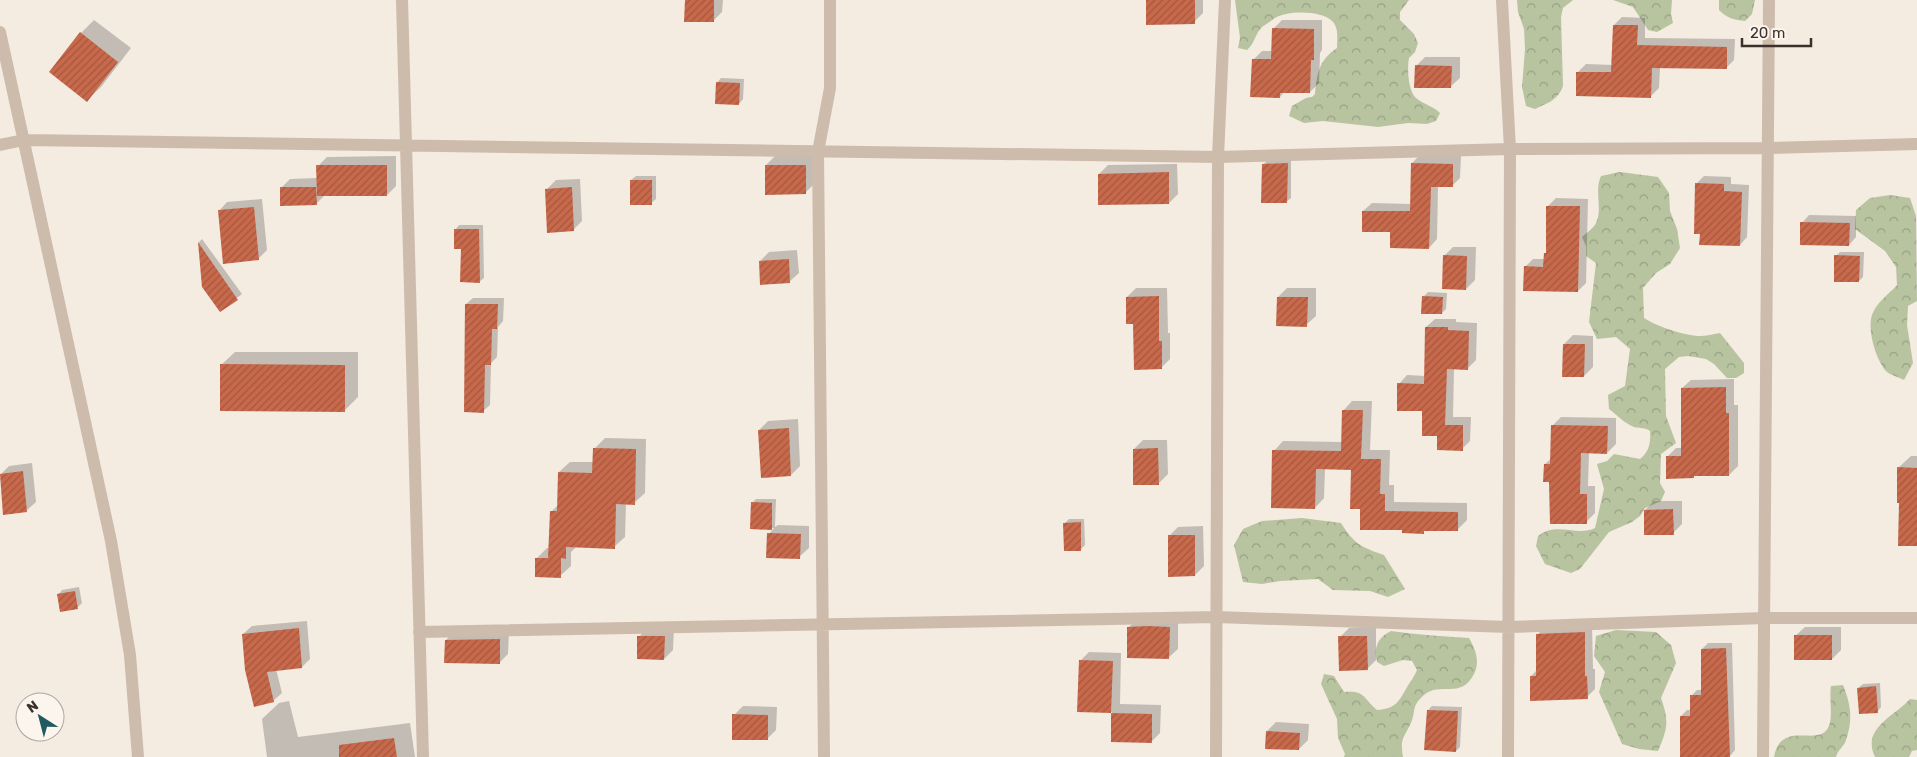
<svg xmlns="http://www.w3.org/2000/svg" width="1917" height="757" font-family="Rubik,sans-serif">
  <style>
    .forest { fill: url(#forest-crowns) }
    .shadow { fill: #0003 }
    .building { fill: url(#building-hatch) }
    .lines { fill: none; stroke-linecap: round; stroke-linejoin: round }
    .street { stroke: #cdbbac; stroke-width: 12 }
  </style>
  <defs>
    <pattern id="forest-crowns" width="20" height="18" patternUnits="userSpaceOnUse" patternTransform="scale(1.25)"><rect width="20" height="18" fill="#b8c4a0"/><path d="M2 6a3 3 0 1 1 6 0M12 15a3 3 0 1 1 6 0" fill="none" stroke="#97a083"/></pattern>
    <pattern id="building-hatch" width="6" height="6" patternUnits="userSpaceOnUse" patternTransform="scale(1.25)"><rect width="6" height="6" fill="#c8694b"/><path d="M-1 1l2-2M0 6l6-6M5 7l2-2" fill="none" stroke="#a4573f"/></pattern>
  </defs>
  <rect width="100%" height="100%" fill="#f4ebe1"/>
  <path class="forest" d="M 1235,0 L 1409,0 L 1400,12 L 1400,20 L 1414,34 L 1418,43 L 1415,52 L 1409,58 C 1407,68 1408,91 1416,98 C 1423,104 1433,106 1440,113 L 1436,121 L 1427,124 L 1408,123 L 1378,127 L 1323,121 L 1304,123 L 1289,116 L 1292,106 L 1306,98 L 1312,97 L 1315,94 C 1317,73 1319,60 1337,48 C 1337,39 1339,29 1333,22 C 1324,10 1287,10 1275,18 C 1271,21 1266,24 1262,27 C 1255,34 1255,43 1247,50 L 1238,48 L 1240,38 Z
    M 1517,0 L 1573,0 L 1563,8 L 1561,17 L 1563,86 C 1558,100 1548,103 1535,109 L 1526,106 L 1522,87 L 1525,49 L 1524,29 L 1518,12 Z
    M 1613,0 L 1672,0 L 1671,14 L 1673,23 L 1657,32 L 1648,30 L 1633,7 Z
    M 1719,0 L 1755,0 L 1752,14 L 1745,21 C 1734,20 1727,18 1719,10 Z
    M 1620,172 L 1658,177 L 1669,193 L 1670,211 L 1677,229 L 1680,248 L 1670,264 L 1656,273 L 1643,288 L 1644,318 C 1656,326 1685,336 1700,336 C 1706,336 1713,334 1720,333 L 1744,363 L 1744,373 L 1736,378 L 1727,378 L 1714,364 L 1706,359 L 1688,356 L 1679,357 L 1665,369 L 1666,416 L 1676,443 L 1661,454 L 1660,483 L 1665,492 L 1661,501 L 1645,508 L 1640,516 L 1632,522 L 1609,532 L 1580,569 L 1571,573 L 1545,564 L 1536,546 L 1538,536 C 1557,521 1576,537 1595,528 L 1604,489 L 1597,464 L 1607,461 L 1614,454 L 1640,459 C 1649,452 1651,442 1650,431 C 1645,427 1640,429 1634,427 C 1624,423 1617,415 1609,409 L 1608,395 L 1625,386 L 1630,349 L 1616,337 L 1597,339 L 1589,322 L 1596,263 L 1586,256 L 1586,246 L 1582,237 C 1586,233 1594,228 1596,223 C 1603,209 1594,191 1601,176 Z
    M 1890,195 L 1910,198 L 1916,216 L 1917,301 L 1908,306 L 1907,325 L 1913,363 L 1904,380 C 1899,377 1890,375 1886,371 C 1876,360 1867,330 1872,315 C 1876,303 1889,294 1897,285 L 1896,267 L 1885,251 L 1855,229 L 1856,210 L 1870,198 Z
    M 1302,518 L 1341,523 C 1354,544 1361,547 1384,555 L 1405,589 L 1388,597 L 1370,591 L 1333,590 L 1318,579 L 1280,581 L 1262,584 L 1243,582 L 1234,545 L 1243,529 L 1262,521 Z
    M 1616,630 L 1656,632 L 1671,645 L 1676,663 L 1661,698 C 1669,721 1668,728 1658,751 L 1639,749 L 1622,744 L 1599,692 L 1605,672 L 1594,656 L 1596,636 Z
    M 1391,631 C 1417,635 1443,636 1469,638 C 1476,650 1480,662 1474,674 C 1461,700 1440,681 1424,695 C 1410,707 1417,711 1410,725 C 1403,739 1400,739 1403,757 L 1344,757 L 1345,754 L 1338,738 L 1337,719 L 1321,684 L 1324,674 L 1334,676 L 1344,692 C 1365,690 1363,698 1377,710 C 1395,709 1399,702 1407,687 C 1411,681 1414,677 1417,670 L 1412,661 L 1403,660 L 1384,666 L 1377,662 C 1373,648 1378,637 1391,631 Z
    M 1843,685 C 1851,705 1853,719 1846,740 C 1844,747 1838,749 1836,757 L 1774,757 C 1781,718 1820,749 1829,726 C 1833,715 1829,698 1831,686 Z
    M 1910,699 L 1917,700 L 1917,750 L 1912,751 L 1909,757 L 1875,757 C 1861,728 1895,716 1910,699 Z"/>
  <path class="shadow" d="M 686,0 L 723,0 L 722,12 L 713,21 Z
    M 1147,0 L 1203,0 L 1203,13 L 1194,22 Z
    M 1622,17 L 1645,18 L 1645,38 L 1735,39 L 1734,60 L 1726,68 L 1660,67 L 1659,88 L 1651,96 L 1578,72 L 1586,64 L 1613,65 L 1614,25 Z
    M 94,20 L 131,48 L 101,87 L 87,100 L 81,33 Z
    M 1282,20 L 1322,20 L 1322,50 L 1320,53 L 1319,83 L 1310,92 L 1285,91 L 1280,97 L 1253,60 L 1262,51 L 1272,51 L 1273,29 Z
    M 1425,57 L 1460,57 L 1460,78 L 1450,87 L 1416,66 Z
    M 721,78 L 744,79 L 743,99 L 739,104 L 717,83 Z
    M 1420,155 L 1461,156 L 1460,178 L 1452,186 L 1438,186 L 1437,239 L 1429,248 L 1391,231 L 1363,211 L 1372,203 L 1411,204 L 1412,163 Z
    M 396,156 L 396,186 L 387,195 L 325,195 L 316,204 L 281,188 L 290,179 L 318,178 L 318,166 L 327,157 Z
    M 775,156 L 814,156 L 814,184 L 805,193 L 766,165 Z
    M 1268,160 L 1291,160 L 1291,198 L 1286,202 L 1264,164 Z
    M 1177,164 L 1178,194 L 1169,203 L 1099,174 L 1108,165 Z
    M 636,176 L 656,176 L 656,199 L 651,203 L 631,180 Z
    M 1704,176 L 1731,177 L 1731,184 L 1749,185 L 1747,237 L 1740,245 L 1701,233 L 1696,184 Z
    M 580,179 L 582,221 L 573,230 L 547,189 L 556,180 Z
    M 1556,198 L 1588,199 L 1586,283 L 1578,291 L 1525,267 L 1533,259 L 1545,259 L 1545,254 L 1547,251 L 1548,206 Z
    M 262,199 L 267,250 L 258,259 L 219,211 L 227,202 Z
    M 1809,215 L 1856,216 L 1856,237 L 1849,245 L 1802,223 Z
    M 459,225 L 483,225 L 484,278 L 479,282 L 455,230 Z
    M 202,239 L 242,294 L 220,311 L 203,287 L 199,242 Z
    M 1453,247 L 1476,247 L 1475,280 L 1466,289 L 1444,256 Z
    M 797,250 L 799,273 L 789,282 L 760,261 L 769,252 Z
    M 1840,252 L 1864,252 L 1863,277 L 1859,281 L 1836,256 Z
    M 1136,288 L 1167,288 L 1168,333 L 1170,333 L 1170,359 L 1161,368 L 1134,323 L 1127,297 Z
    M 1287,288 L 1316,288 L 1316,316 L 1306,325 L 1278,297 Z
    M 1428,292 L 1447,293 L 1446,309 L 1442,313 L 1423,297 Z
    M 473,298 L 504,298 L 503,321 L 498,327 L 497,357 L 491,363 L 490,405 L 483,411 L 466,304 Z
    M 1435,319 L 1456,319 L 1456,322 L 1477,323 L 1476,360 L 1468,368 L 1454,368 L 1453,417 L 1471,417 L 1470,441 L 1462,449 L 1438,435 L 1423,410 L 1399,384 L 1407,375 L 1425,376 L 1426,327 Z
    M 1573,335 L 1593,336 L 1593,367 L 1584,376 L 1564,344 Z
    M 235,352 L 358,352 L 358,397 L 344,411 L 221,365 Z
    M 1734,379 L 1734,405 L 1738,405 L 1738,466 L 1729,475 L 1696,474 L 1693,477 L 1667,457 L 1676,448 L 1682,448 L 1682,388 L 1691,380 Z
    M 1352,401 L 1372,401 L 1370,450 L 1390,450 L 1389,485 L 1394,485 L 1394,502 L 1467,503 L 1467,520 L 1457,530 L 1426,530 L 1423,532 L 1404,529 L 1362,508 L 1352,469 L 1325,468 L 1324,498 L 1315,508 L 1274,451 L 1283,441 L 1342,442 L 1343,411 Z
    M 1561,417 L 1616,418 L 1616,444 L 1607,453 L 1589,452 L 1588,486 L 1595,486 L 1595,513 L 1586,522 L 1551,480 L 1545,464 L 1552,458 L 1552,426 Z
    M 798,419 L 800,466 L 791,475 L 759,430 L 768,421 Z
    M 605,438 L 646,439 L 645,493 L 634,503 L 626,503 L 625,537 L 614,547 L 577,546 L 571,552 L 571,566 L 560,576 L 537,558 L 547,548 L 550,548 L 551,512 L 558,505 L 559,472 L 570,462 L 594,462 L 594,449 Z
    M 1143,440 L 1167,440 L 1168,474 L 1159,483 L 1134,449 Z
    M 1911,456 L 1917,456 L 1917,544 L 1900,502 L 1898,468 Z
    M 32,463 L 36,502 L 26,511 L 0,475 L 9,466 Z
    M 756,499 L 776,499 L 775,527 L 778,525 L 809,526 L 809,548 L 799,557 L 769,534 L 774,528 L 751,528 L 752,503 Z
    M 1654,501 L 1682,501 L 1682,524 L 1673,533 L 1645,510 Z
    M 1069,519 L 1084,519 L 1085,545 L 1081,549 L 1065,523 Z
    M 1203,526 L 1204,566 L 1195,575 L 1169,536 L 1178,527 Z
    M 79,587 L 82,603 L 78,607 L 61,610 L 58,595 L 62,590 Z
    M 1138,618 L 1178,618 L 1178,649 L 1168,658 L 1129,627 Z
    M 307,621 L 310,659 L 302,667 L 276,669 L 282,693 L 273,701 L 243,634 L 252,626 Z
    M 1592,625 L 1593,669 L 1595,669 L 1595,689 L 1587,697 L 1531,676 L 1537,670 L 1537,635 L 1545,627 Z
    M 648,627 L 674,627 L 673,650 L 664,659 L 639,637 Z
    M 1376,627 L 1376,660 L 1367,669 L 1340,637 L 1349,628 Z
    M 1805,627 L 1841,627 L 1841,650 L 1832,659 L 1795,636 Z
    M 509,630 L 508,654 L 499,663 L 446,640 L 455,631 Z
    M 1708,643 L 1732,643 L 1735,750 L 1730,756 L 1681,716 L 1687,710 L 1691,710 L 1691,696 L 1697,690 L 1702,690 L 1702,649 Z
    M 1089,652 L 1121,653 L 1120,704 L 1161,705 L 1160,733 L 1151,742 L 1112,741 L 1112,712 L 1079,711 L 1080,661 Z
    M 1880,683 L 1881,707 L 1877,712 L 1858,688 L 1863,684 Z
    M 289,701 L 298,737 L 410,723 L 415,757 L 267,757 L 262,719 L 279,703 Z
    M 743,706 L 777,707 L 776,730 L 767,739 L 734,715 Z
    M 1432,706 L 1462,707 L 1460,747 L 1456,751 L 1428,710 Z
    M 1276,722 L 1309,724 L 1308,740 L 1299,749 L 1267,731 Z"/>
  <path class="building" d="M 685,0 L 714,0 L 714,22 L 684,22 Z
    M 1146,0 L 1195,0 L 1195,24 L 1146,25 Z
    M 1613,25 L 1638,25 L 1637,45 L 1727,47 L 1727,69 L 1652,68 L 1651,98 L 1576,96 L 1576,72 L 1611,72 Z
    M 1272,28 L 1314,29 L 1314,60 L 1311,60 L 1310,93 L 1280,93 L 1280,98 L 1250,97 L 1252,59 L 1271,59 Z
    M 80,32 L 118,62 L 87,102 L 49,72 Z
    M 1415,65 L 1452,66 L 1451,88 L 1414,88 Z
    M 716,82 L 740,83 L 739,105 L 715,104 Z
    M 1288,163 L 1287,203 L 1261,203 L 1262,164 Z
    M 1411,163 L 1453,164 L 1453,187 L 1431,187 L 1429,249 L 1390,248 L 1390,232 L 1362,232 L 1362,211 L 1410,211 Z
    M 316,165 L 387,165 L 387,196 L 317,196 Z
    M 765,165 L 806,165 L 806,194 L 765,195 Z
    M 1169,172 L 1169,204 L 1098,205 L 1098,174 Z
    M 630,180 L 652,180 L 652,205 L 630,205 Z
    M 1695,183 L 1724,184 L 1724,191 L 1742,192 L 1740,246 L 1699,245 L 1700,234 L 1694,234 Z
    M 280,187 L 316,187 L 317,205 L 280,206 Z
    M 572,187 L 574,231 L 547,233 L 545,189 Z
    M 1546,206 L 1580,206 L 1578,292 L 1523,291 L 1524,266 L 1543,267 L 1544,253 L 1546,253 Z
    M 254,207 L 259,260 L 223,264 L 218,210 Z
    M 1800,222 L 1850,223 L 1849,246 L 1800,245 Z
    M 454,229 L 479,229 L 480,283 L 460,282 L 461,249 L 454,249 Z
    M 198,242 L 238,300 L 220,312 L 202,287 Z
    M 1443,255 L 1467,256 L 1466,290 L 1442,289 Z
    M 1834,255 L 1860,256 L 1859,282 L 1834,282 Z
    M 789,259 L 790,283 L 760,285 L 759,261 Z
    M 1159,296 L 1159,341 L 1162,341 L 1162,369 L 1134,370 L 1133,324 L 1126,324 L 1126,297 Z
    M 1422,296 L 1443,297 L 1442,314 L 1421,314 Z
    M 1277,297 L 1308,297 L 1307,327 L 1276,326 Z
    M 465,304 L 498,304 L 497,329 L 492,329 L 491,365 L 485,365 L 484,413 L 464,412 Z
    M 1425,327 L 1448,327 L 1448,330 L 1469,331 L 1468,370 L 1447,369 L 1445,425 L 1463,425 L 1463,451 L 1437,450 L 1437,436 L 1422,436 L 1422,411 L 1397,411 L 1397,383 L 1424,384 Z
    M 1563,344 L 1585,344 L 1584,377 L 1562,377 Z
    M 220,364 L 345,365 L 345,412 L 220,411 Z
    M 1726,387 L 1726,413 L 1729,413 L 1729,476 L 1694,476 L 1694,478 L 1666,479 L 1666,456 L 1681,456 L 1681,388 Z
    M 1342,410 L 1363,410 L 1361,459 L 1381,459 L 1380,494 L 1385,494 L 1385,511 L 1458,512 L 1458,531 L 1424,531 L 1424,534 L 1402,533 L 1402,530 L 1360,530 L 1360,509 L 1350,509 L 1351,470 L 1316,469 L 1315,509 L 1271,508 L 1272,450 L 1341,451 Z
    M 1551,425 L 1608,426 L 1607,454 L 1581,453 L 1580,494 L 1587,494 L 1587,524 L 1550,524 L 1549,482 L 1543,482 L 1544,464 L 1550,464 Z
    M 789,428 L 791,476 L 761,478 L 758,430 Z
    M 593,448 L 636,449 L 635,505 L 616,504 L 615,549 L 566,547 L 566,559 L 561,558 L 561,578 L 535,577 L 535,558 L 558,558 L 548,558 L 550,511 L 557,511 L 558,472 L 592,473 Z
    M 1158,448 L 1159,485 L 1133,485 L 1133,449 Z
    M 1897,467 L 1917,468 L 1917,546 L 1898,546 L 1899,503 L 1897,503 Z
    M 23,471 L 27,512 L 3,515 L 0,474 Z
    M 751,502 L 772,503 L 772,530 L 750,529 Z
    M 1673,509 L 1674,535 L 1644,535 L 1644,510 Z
    M 1081,522 L 1081,551 L 1064,551 L 1063,523 Z
    M 767,533 L 801,534 L 800,559 L 766,558 Z
    M 1168,535 L 1195,535 L 1195,576 L 1168,577 Z
    M 75,591 L 78,609 L 60,612 L 57,594 Z
    M 1148,626 L 1170,627 L 1169,659 L 1127,658 L 1127,627 Z
    M 299,628 L 302,668 L 267,672 L 274,702 L 254,707 L 245,670 L 242,634 Z
    M 1585,632 L 1585,676 L 1587,676 L 1588,699 L 1530,701 L 1530,676 L 1536,676 L 1536,634 Z
    M 1794,635 L 1832,635 L 1832,660 L 1794,660 Z
    M 637,636 L 665,636 L 664,660 L 637,659 Z
    M 1338,636 L 1367,636 L 1368,670 L 1339,671 Z
    M 500,639 L 500,664 L 444,663 L 445,640 Z
    M 1726,648 L 1730,757 L 1680,757 L 1680,716 L 1690,716 L 1690,695 L 1701,695 L 1701,649 Z
    M 1079,660 L 1113,661 L 1111,713 L 1077,712 Z
    M 1876,686 L 1878,713 L 1859,714 L 1857,688 Z
    M 1427,710 L 1458,711 L 1456,752 L 1424,750 Z
    M 1111,713 L 1152,714 L 1152,743 L 1111,742 Z
    M 732,714 L 768,715 L 768,740 L 732,740 Z
    M 1266,731 L 1300,733 L 1299,750 L 1265,749 Z
    M 394,738 L 397,757 L 339,757 L 339,745 Z"/>
  <g class="lines">
    <path class="street" d="M 402,0 L 423,757
      M 1502,0 L 1510,149 L 1508,757
      M 0,32 L 111,541 L 130,655 L 138,757
      M 0,145 L 24,140 L 1218,157 L 1510,149 L 1767,148 L 1917,144
      M 419,632 L 1217,617 L 1509,627 L 1764,618 L 1917,618
      M 824,757 L 818,152 L 830,88 L 830,0
      M 1216,757 L 1218,157 L 1225,0
      M 1763,757 L 1769,0"/>
  </g>
  <g transform="translate(40 717) rotate(324)"><circle r="24" fill="#fbf5ee" stroke="#aea6a0"/>
  <path d="M0-4L9 19L0 12L-9 19Z" fill="#1f5a5e"/>
  <text y="-8" font-size="14" font-weight="bold" text-anchor="middle" fill="#3b302b">N</text>
  </g>
  <path d="M1742 38v8h69v-8" fill="none" stroke="#3b302b" stroke-width="2.5"/>
  <text x="1750" y="38" font-size="15" fill="#3b302b" stroke="#fbf5ee" stroke-width="4" paint-order="stroke">20 m</text>
</svg>
